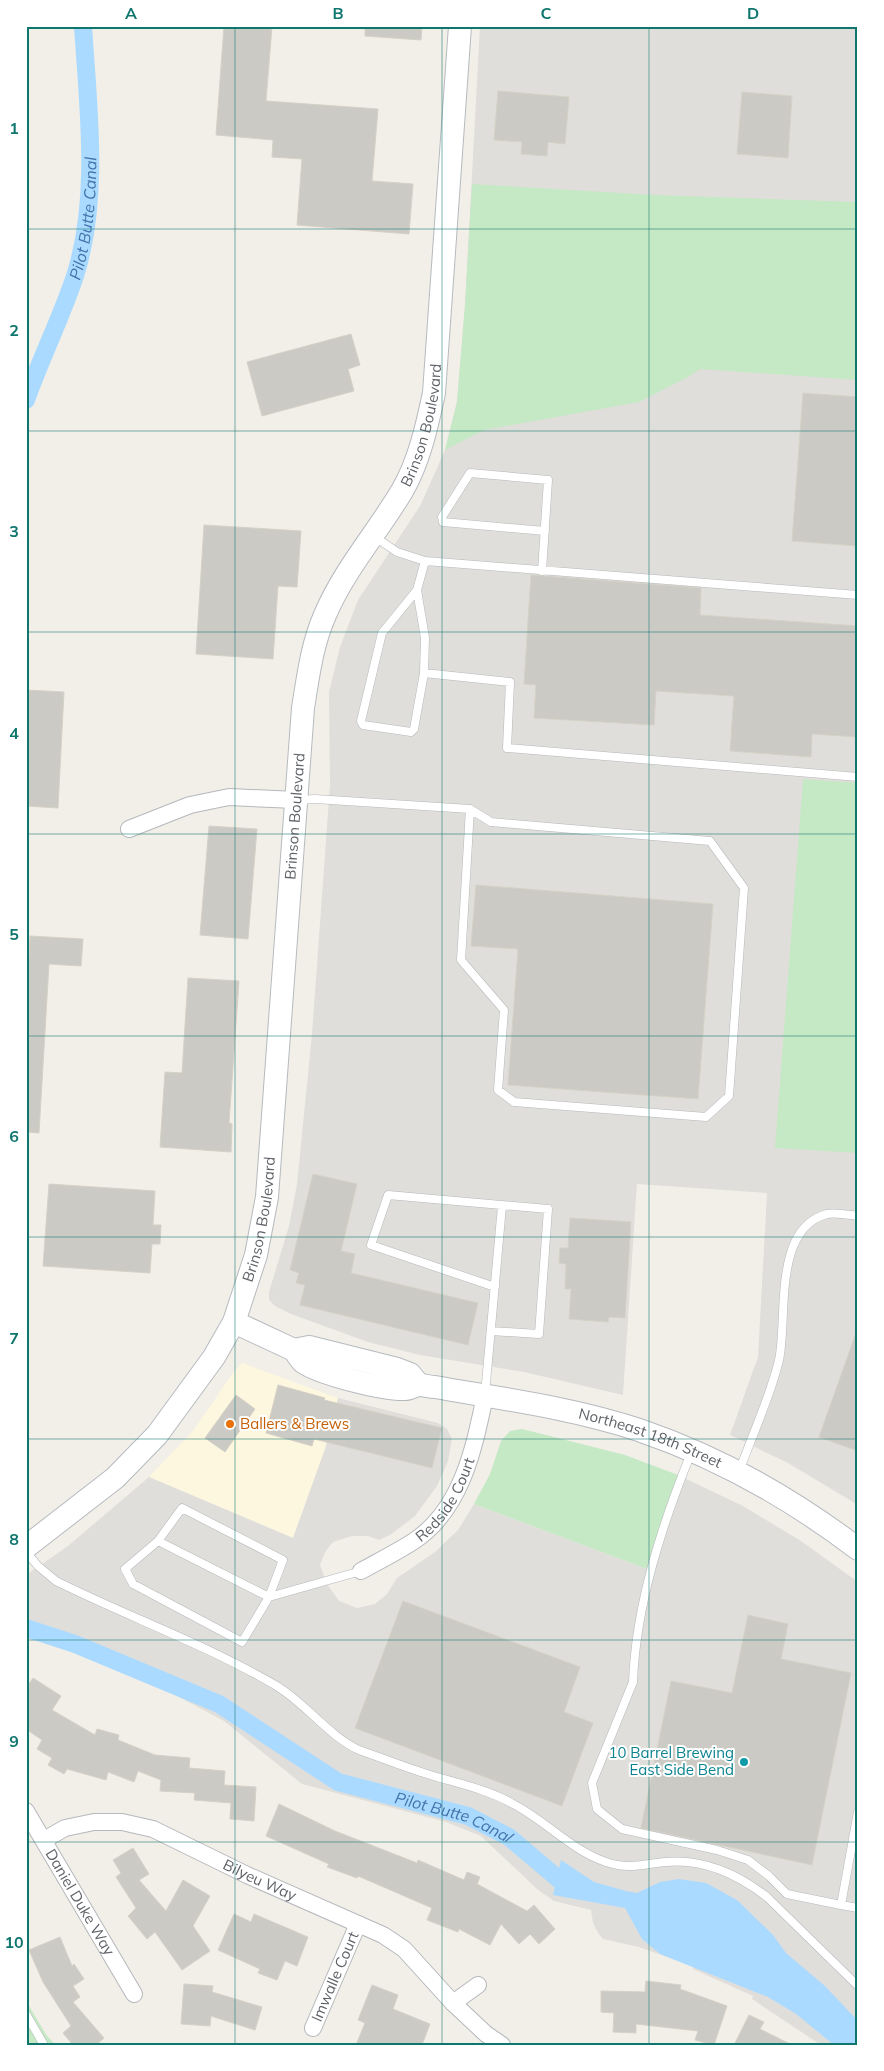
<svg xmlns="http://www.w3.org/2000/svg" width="884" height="2071" font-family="Mulish,sans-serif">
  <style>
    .commercial { fill: #fef7e0 }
    .industrial { fill: #e0deda }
    .green { fill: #c5e8c5 }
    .water { fill: #aadaff }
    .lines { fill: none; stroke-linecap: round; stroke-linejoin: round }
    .canal { stroke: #aadaff; stroke-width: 18 }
    .building { fill: #cccac5; stroke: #d6d1c6 }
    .lane-casing { stroke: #b5b8bc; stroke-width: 9 }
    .street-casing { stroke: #b5b8bc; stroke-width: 18 }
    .secondary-casing { stroke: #b6babf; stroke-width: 24 }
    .lane { stroke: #fff; stroke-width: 8 }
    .street { stroke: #fff; stroke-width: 16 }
    .secondary { stroke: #fff; stroke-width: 22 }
    .grid { fill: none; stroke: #0f766e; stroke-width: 1; stroke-opacity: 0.55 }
    .food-dot { fill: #e8710a; stroke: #fff; stroke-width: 2 }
    .culture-dot { fill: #0f9aa8; stroke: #fff; stroke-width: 2 }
    .labels { text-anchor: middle; stroke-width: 4; stroke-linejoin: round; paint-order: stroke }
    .street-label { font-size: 15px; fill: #5f6368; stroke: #fff }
    .food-label { font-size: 15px; fill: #c56008; stroke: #fff; text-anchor: start }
    .culture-label { font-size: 15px; fill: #0d838f; stroke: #fff; text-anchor: end }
    .water-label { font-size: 16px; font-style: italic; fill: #4174aa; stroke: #fff }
    .neatline { fill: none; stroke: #0f766e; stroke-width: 2 }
    .grid-label { font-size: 16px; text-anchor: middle; font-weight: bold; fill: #0f766e }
  </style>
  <rect width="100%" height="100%" fill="#f1efe8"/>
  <path class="commercial" d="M 242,1363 L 338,1398 L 325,1449 L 293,1538 L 149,1477 L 193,1431 L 233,1373 Z"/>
  <path class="industrial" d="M 480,26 L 858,26 L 858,1505 L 788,1463 L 730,1435 L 758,1357 L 767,1193 L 637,1184 L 623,1395 L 524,1372 L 420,1355 L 368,1342 L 291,1314 L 275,1306 L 269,1300 L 269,1292 L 289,1226 L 297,1184 L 312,1034 L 330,785 L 329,692 L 340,647 L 358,600 L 420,506 L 445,450 L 457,402 L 465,305 Z
    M 338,1398 L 438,1423 L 447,1429 L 452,1439 L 448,1461 L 437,1486 L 415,1516 L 390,1535 L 379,1540 L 368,1536 L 352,1536 L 333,1542 L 325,1552 L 320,1565 L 327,1584 L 339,1601 L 357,1608 L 375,1604 L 387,1594 L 397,1578 L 435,1552 L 458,1530 L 474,1504 L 647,1569 L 678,1475 L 743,1506 L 801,1541 L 858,1582 L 858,2045 L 821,2045 L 752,1999 L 753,1996 L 693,1969 L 693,1966 L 639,1947 L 603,1939 L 598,1933 L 593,1923 L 591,1910 L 554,1901 L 537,1889 L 481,1836 L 446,1822 L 302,1784 L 224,1721 L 168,1691 L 61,1646 L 26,1637 L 26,1575 L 68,1546 L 149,1477 L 293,1538 L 325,1449 Z"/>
  <path class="green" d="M 472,184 L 656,195 L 858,202 L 858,380 L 700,369 L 690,376 L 639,402 L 484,430 L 445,450 L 457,402 L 465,305 Z
    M 803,779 L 858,783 L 858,1153 L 775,1148 Z
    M 522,1429 L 625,1455 L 678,1475 L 647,1569 L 474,1504 L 490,1474 L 501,1441 L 510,1431 Z
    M 26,2001 L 47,2036 L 56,2045 L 26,2045 Z"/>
  <path class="water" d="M 561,1860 L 594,1882 L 626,1891 L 637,1893 L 660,1882 L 679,1879 L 706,1883 L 737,1900 L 773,1935 L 786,1953 L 825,1986 L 858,2021 L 858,2045 L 834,2045 L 796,2014 L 768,1997 L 660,1954 L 642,1939 L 625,1908 L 553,1895 Z"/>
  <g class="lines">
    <g class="canal">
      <path id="s1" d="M 26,400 C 41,358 61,318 75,276 C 100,198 88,106 83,26"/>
      <path id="s2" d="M 26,1628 L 75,1644 L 219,1704 L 338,1782 L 468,1816 L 509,1837 L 562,1882 L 579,1887"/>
    </g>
  </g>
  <path class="building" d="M 224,26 L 272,26 L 266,101 L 378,109 L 372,181 L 413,184 L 409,234 L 297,225 L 302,159 L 272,157 L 273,140 L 216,135 Z
    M 365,26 L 422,26 L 421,40 L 365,36 Z
    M 498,91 L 569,97 L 565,144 L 548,142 L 547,156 L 521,154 L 522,142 L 494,140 Z
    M 742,92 L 792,96 L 788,158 L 737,154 Z
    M 351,334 L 360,365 L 348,369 L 354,391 L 262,416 L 247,362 Z
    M 803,393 L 858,397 L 858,546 L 792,541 Z
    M 204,525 L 301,531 L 297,587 L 278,586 L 273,659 L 196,654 Z
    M 531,575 L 701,588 L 700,615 L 858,626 L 858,737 L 812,734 L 811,757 L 730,751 L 734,696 L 656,691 L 654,725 L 534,718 L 536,685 L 524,684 Z
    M 26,690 L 64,692 L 58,808 L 26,806 Z
    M 209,826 L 257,829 L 248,939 L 200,935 Z
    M 476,885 L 713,904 L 698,1099 L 508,1085 L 518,949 L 471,946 Z
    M 30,936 L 83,939 L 81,966 L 49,964 L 39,1133 L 26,1132 L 26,958 L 29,958 Z
    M 188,978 L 239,981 L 229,1123 L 232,1124 L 231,1152 L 160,1147 L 165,1072 L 182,1073 Z
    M 313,1174 L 357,1184 L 341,1251 L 355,1254 L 351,1273 L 478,1303 L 468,1345 L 300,1305 L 305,1285 L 296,1283 L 299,1273 L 290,1270 Z
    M 49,1184 L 155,1191 L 153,1225 L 161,1225 L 160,1244 L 152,1244 L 150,1273 L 43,1266 Z
    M 570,1218 L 631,1222 L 625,1318 L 609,1317 L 608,1322 L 569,1319 L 571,1289 L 565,1289 L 566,1264 L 559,1263 L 560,1248 L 568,1248 Z
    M 856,1333 L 858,1333 L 858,1451 L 819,1437 Z
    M 278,1385 L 325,1398 L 324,1400 L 442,1428 L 432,1468 L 314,1439 L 312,1446 L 266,1433 Z
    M 236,1395 L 255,1409 L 225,1452 L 205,1438 Z
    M 403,1601 L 580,1667 L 564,1712 L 593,1723 L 562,1806 L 355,1728 Z
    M 748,1615 L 788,1624 L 781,1659 L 851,1673 L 812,1865 L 641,1828 L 671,1681 L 732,1693 Z
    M 33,1678 L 61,1696 L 52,1710 L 95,1735 L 97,1729 L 119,1735 L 118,1740 L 155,1755 L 190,1758 L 189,1768 L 225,1771 L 224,1785 L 256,1787 L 254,1821 L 230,1819 L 231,1803 L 194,1800 L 195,1793 L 160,1791 L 161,1780 L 138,1771 L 134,1782 L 108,1772 L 106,1780 L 67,1769 L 64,1774 L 48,1765 L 52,1758 L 37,1749 L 42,1740 L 26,1729 L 26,1688 Z
    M 279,1804 L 335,1831 L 417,1863 L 418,1860 L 464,1880 L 467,1872 L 480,1877 L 477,1884 L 527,1911 L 534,1905 L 555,1929 L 539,1944 L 530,1934 L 519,1944 L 501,1924 L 490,1945 L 459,1929 L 458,1932 L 427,1920 L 432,1908 L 358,1876 L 357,1878 L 327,1867 L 329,1864 L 266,1836 Z
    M 133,1848 L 149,1874 L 139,1880 L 166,1911 L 183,1880 L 210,1896 L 193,1926 L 210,1951 L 182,1970 L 155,1932 L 147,1939 L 128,1916 L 136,1908 L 116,1877 L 121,1873 L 113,1860 Z
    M 234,1914 L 251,1922 L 254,1914 L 308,1937 L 297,1966 L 285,1961 L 277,1980 L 258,1973 L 260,1969 L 218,1950 Z
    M 60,1937 L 72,1966 L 74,1964 L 84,1979 L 73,1986 L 80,1997 L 73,2002 L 104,2038 L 96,2045 L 73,2045 L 63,2033 L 71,2026 L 43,1982 L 29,1950 Z
    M 646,1981 L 681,1985 L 680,1989 L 727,2006 L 714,2045 L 695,2040 L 698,2031 L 636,2024 L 636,2033 L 613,2032 L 614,2013 L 601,2012 L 601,1991 L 645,1992 Z
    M 184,1984 L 213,1986 L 212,1992 L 262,2007 L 255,2030 L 211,2016 L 210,2026 L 181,2024 Z
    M 372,1985 L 398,1995 L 393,2009 L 430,2024 L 422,2045 L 356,2045 L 365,2023 L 358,2020 Z
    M 749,2015 L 764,2022 L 760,2029 L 792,2045 L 734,2045 Z"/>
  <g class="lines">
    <defs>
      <path id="lane" d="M 375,537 L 397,552 L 425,561 L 858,595
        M 425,561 L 417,590 L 382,633 L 361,721 L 363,725 L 411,732 L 414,729 L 424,673 L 510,682 L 507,748 L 858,777
        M 542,571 L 548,480 L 470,473 L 442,517 L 443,522 L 545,531
        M 417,590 L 425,638 L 424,673
        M 298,800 L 315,799 L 470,809 L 491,822 L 710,841 L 744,888 L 729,1096 L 706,1117 L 514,1102 L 498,1090 L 504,1010 L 461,960 L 470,809
        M 491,1331 L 539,1334 L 548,1209 L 388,1195 L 371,1245 L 495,1287
        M 485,1394 L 502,1206
        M 691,1453 C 662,1525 636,1604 633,1682 L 592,1783 L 597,1809 L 622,1829 L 717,1850 L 748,1860 L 769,1876 L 787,1894 L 841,1905
        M 739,1472 C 752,1435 770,1398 779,1360 C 788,1320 772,1228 827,1214 C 836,1212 849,1215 858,1216
        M 158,1541 L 269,1597 L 283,1560 L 182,1508 L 158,1541 L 125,1569 L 133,1584 L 242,1642 L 269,1597 L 361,1571
        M 26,1552 L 38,1566 L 56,1581 C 128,1617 205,1644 275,1685 C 306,1703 327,1735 359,1750 C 382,1758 404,1767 427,1774 C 456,1783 487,1789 513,1804 C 545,1820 572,1851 606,1862 C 630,1870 643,1864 666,1862 C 703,1858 739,1875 767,1897 L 858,1986
        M 858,1812 L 841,1905 L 858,1908
        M 26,2014 L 44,2045"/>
      <g id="street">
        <path d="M 129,829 L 190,805 L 229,797 L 296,800"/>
        <path id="s3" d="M 361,1571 C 379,1561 397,1552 414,1541 C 462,1509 474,1448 485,1396"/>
        <path id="s4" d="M 26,1811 L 134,1994"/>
        <path id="s5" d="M 44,1840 L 65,1828 L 94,1822 L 122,1822 L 153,1829 L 247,1875 L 383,1935 L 404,1949 L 453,2003 L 486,2034 L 502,2045"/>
        <path d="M 453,2003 L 478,1985"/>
        <path id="s6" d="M 313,2028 L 358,1924"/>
      </g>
      <g id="secondary">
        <path d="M 234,1322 L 294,1350 L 309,1347 L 397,1369 L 410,1374 L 419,1385"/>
        <path id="s7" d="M 294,1350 C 297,1354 300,1359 303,1362 C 320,1374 384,1390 405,1389 C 410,1389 415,1385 420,1385 C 424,1385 430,1387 435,1387 C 503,1399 573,1408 639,1430 C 718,1457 791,1498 858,1549"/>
        <path id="s8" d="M 26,1547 L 115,1478 L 157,1435 L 214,1357 L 234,1322 L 256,1255 L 267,1197 L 303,708 C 308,677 312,644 325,615 C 344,570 377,533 402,491 C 419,462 427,426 434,393 L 460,26"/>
      </g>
    </defs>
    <use href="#lane" class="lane-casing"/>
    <use href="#street" class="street-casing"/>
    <use href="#secondary" class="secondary-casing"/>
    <use href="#lane" class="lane"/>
    <use href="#street" class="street"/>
    <use href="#secondary" class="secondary"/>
  </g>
  <path class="grid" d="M 235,26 L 235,2045M 442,26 L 442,2045M 649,26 L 649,2045M 26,229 L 858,229M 26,431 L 858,431M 26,632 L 858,632M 26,834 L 858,834M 26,1036 L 858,1036M 26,1237 L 858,1237M 26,1439 L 858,1439M 26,1640 L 858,1640M 26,1842 L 858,1842"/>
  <circle class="food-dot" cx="230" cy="1424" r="5"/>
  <circle class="culture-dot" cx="744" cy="1762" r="5"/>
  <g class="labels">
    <g class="street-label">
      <text dy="5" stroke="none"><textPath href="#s8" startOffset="1241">Brinson Boulevard</textPath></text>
      <text dy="5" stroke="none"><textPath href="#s8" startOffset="821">Brinson Boulevard</textPath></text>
      <text dy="5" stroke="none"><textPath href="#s8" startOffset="416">Brinson Boulevard</textPath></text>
      <text dy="5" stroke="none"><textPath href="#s7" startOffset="374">Northeast 18th Street</textPath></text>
      <text dy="5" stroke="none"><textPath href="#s3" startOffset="114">Redside Court</textPath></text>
      <text dy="5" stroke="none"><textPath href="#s5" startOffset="232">Bilyeu Way</textPath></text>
      <text dy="5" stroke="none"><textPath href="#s4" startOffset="106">Daniel Duke Way</textPath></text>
      <text dy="5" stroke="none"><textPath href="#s6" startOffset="56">Imwalle Court</textPath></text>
    </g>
    <g class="food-label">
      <text x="240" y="1429">Ballers &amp; Brews</text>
    </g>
    <g class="culture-label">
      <text x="734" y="1758">10 Barrel Brewing<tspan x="734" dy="17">East Side Bend</tspan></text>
    </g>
    <g class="water-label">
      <text dy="6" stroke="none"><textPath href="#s1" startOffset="192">Pilot Butte Canal</textPath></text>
      <text dy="6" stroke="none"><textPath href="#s2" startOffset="471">Pilot Butte Canal</textPath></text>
    </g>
  </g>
  <rect width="884" height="2071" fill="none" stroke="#ffffff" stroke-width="55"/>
  <rect x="28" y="28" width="828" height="2016" class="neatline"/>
  <g class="grid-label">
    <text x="131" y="19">A</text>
    <text x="338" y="19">B</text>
    <text x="546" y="19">C</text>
    <text x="753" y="19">D</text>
    <text x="14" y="134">1</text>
    <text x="14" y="336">2</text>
    <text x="14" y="537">3</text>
    <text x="14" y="739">4</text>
    <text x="14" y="940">5</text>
    <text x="14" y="1142">6</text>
    <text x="14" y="1344">7</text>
    <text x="14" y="1545">8</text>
    <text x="14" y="1747">9</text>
    <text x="14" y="1948">10</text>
  </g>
</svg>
